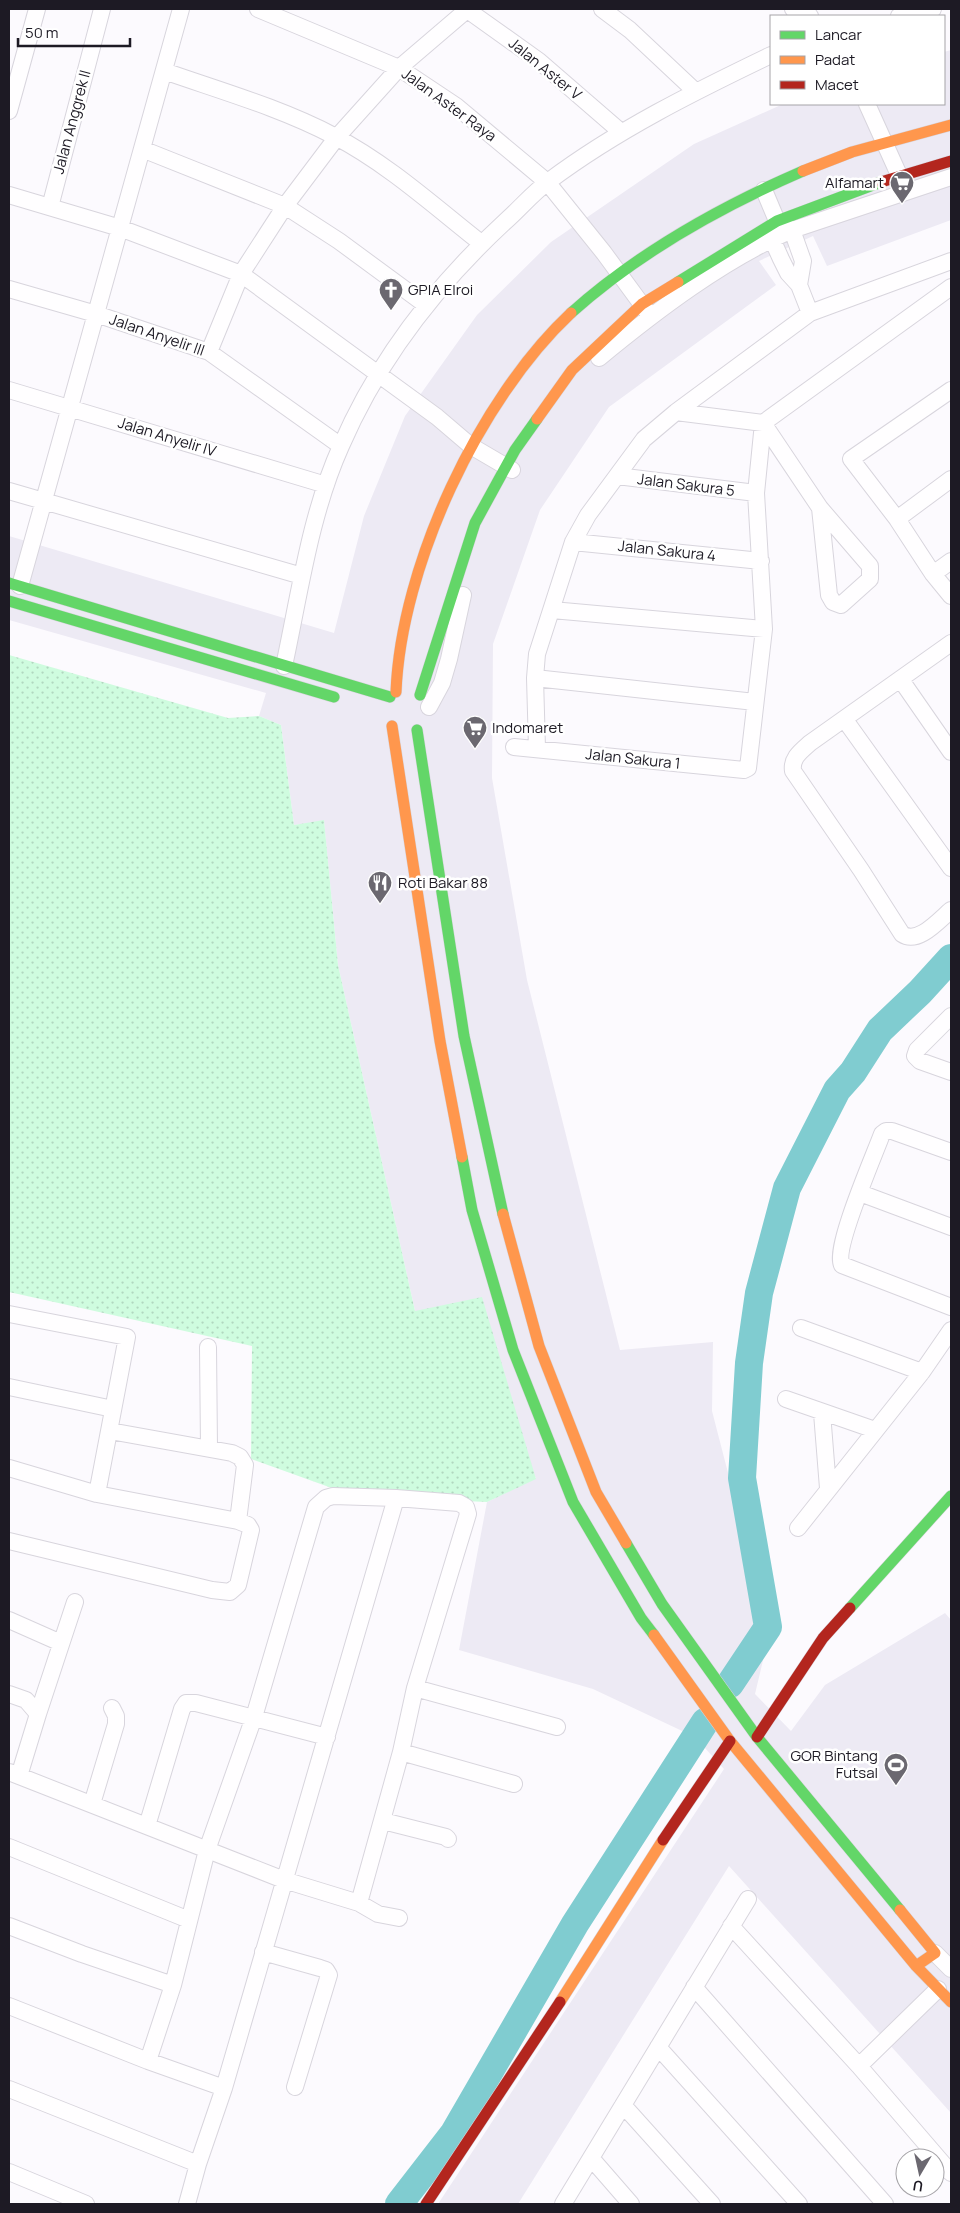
<svg xmlns="http://www.w3.org/2000/svg" width="960" height="2213" font-family="Manrope,sans-serif">
  <style>
    .built { fill: #edeaf4 }
    .grass { fill: url(#grass-dots) }
    .lines { fill: none; stroke-linecap: round; stroke-linejoin: round }
    .river { stroke: #80ccd0; stroke-width: 28 }
    .street-casing { stroke: #d8d5dd; stroke-width: 18 }
    .fast-casing { stroke: #d8d5dd; stroke-width: 12 }
    .slow-casing { stroke: #d8d5dd; stroke-width: 12 }
    .jam-casing { stroke: #d8d5dd; stroke-width: 12 }
    .street { stroke: #fffeff; stroke-width: 16 }
    .fast { stroke: #63d668; stroke-width: 11 }
    .slow { stroke: #ff974d; stroke-width: 11 }
    .jam { stroke: #b3261e; stroke-width: 11 }
    .labels { text-anchor: middle; stroke-width: 5; stroke-linejoin: round; paint-order: stroke }
    .street-label { font-size: 15px; fill: #1d1a24; stroke: #fff }
    .poi-label { font-size: 15px; fill: #1d1a24; stroke: #fff; text-anchor: start }
  </style>
  <defs>
    <pattern id="grass-dots" width="8" height="8" patternUnits="userSpaceOnUse" patternTransform="scale(1.25)"><rect width="8" height="8" fill="#cffcdf"/><path d="M2 2h.1M6 6h.1" fill="none" stroke="#b1d7bf" stroke-width="1.8" stroke-linecap="round"/></pattern>
  </defs>
  <rect width="100%" height="100%" fill="#fcfafe"/>
  <path class="built" d="M 951,50 L 951,220 L 827,266 L 813,236 L 759,261 L 776,285 L 609,407 L 540,510 L 493,644 L 492,778 L 527,980 L 620,1350 L 713,1342 L 712,1411 L 741,1523 L 766,1648 L 755,1694 L 791,1731 L 825,1685 L 945,1613 L 951,1620 L 951,2113 L 729,1866 L 518,2204 L 438,2204 L 724,1769 L 695,1737 L 593,1689 L 459,1650 L 487,1502 L 536,1478 L 415,1311 L 338,965 L 324,821 L 294,825 L 281,725 L 259,716 L 266,693 L 9,620 L 9,536 L 334,633 L 364,516 L 405,416 L 477,315 L 551,242 L 694,144 L 783,104 L 944,104 L 944,52 Z"/>
  <path class="grass" d="M 9,655 L 228,718 L 259,716 L 281,725 L 294,825 L 324,820 L 338,965 L 415,1311 L 482,1297 L 536,1479 L 487,1502 L 354,1496 L 251,1459 L 252,1346 L 9,1292 Z"/>
  <g class="lines">
    <path class="river" d="M 730,1684 L 768,1627 L 742,1478 L 749,1363 L 759,1293 L 787,1188 L 837,1090 L 853,1072 L 880,1030 L 920,992 L 951,958
      M 399,2204 L 454,2133 L 575,1924 L 705,1722"/>
    <defs>
      <path id="street" d="M 258,9 L 399,68 L 456,106 L 547,182 L 604,253 L 648,313
        M 466,9 L 539,61 L 621,132
        M 602,9 L 630,30 L 695,91
        M 793,9 L 810,16
        M 899,16 L 933,9
        M 164,71 C 221,91 281,108 334,136 C 388,164 434,206 481,243
        M 867,104 L 899,175
        M 9,111 L 37,9
        M 142,149 L 285,206 L 339,241 L 426,305
        M 764,190 L 777,221 L 792,230 L 803,261 L 799,285
        M 9,195 L 120,228 L 241,274 L 437,417 L 471,446 L 512,470
        M 50,207 L 102,9
        M 775,229 L 772,239 L 781,259 L 788,273 L 799,285 L 810,313
        M 9,289 L 96,314 L 209,352 L 341,446
        M 209,352 L 241,274 L 285,206 L 337,137 L 399,68 L 468,9
        M 599,358 C 656,311 723,260 792,230 L 951,177
        M 9,390 L 326,485
        M 951,390 L 851,459 L 897,519 L 933,574 L 951,596
        M 676,412 L 763,423 L 951,287
        M 763,423 L 820,508 L 870,566 L 870,579 L 841,605 L 833,602 L 829,595 L 820,508
        M 617,476 L 756,493
        M 9,491 L 302,576
        M 897,519 L 951,479
        M 573,542 L 761,561
        M 933,574 L 951,561
        M 20,586 L 181,9
        M 552,610 L 764,629
        M 951,643 L 810,743 C 801,751 791,758 793,771 L 861,870 L 902,934 C 918,945 939,920 951,910
        M 284,666 C 300,592 310,515 341,446 C 379,358 439,282 509,218 C 522,206 534,192 549,181 C 617,130 694,92 771,55
        M 535,678 L 755,702
        M 901,680 L 951,752
        M 429,707 L 442,683 L 449,659 L 463,595
        M 845,720 L 951,868
        M 514,747 L 744,770 L 748,768 L 764,629 L 756,493 L 763,423
        M 537,748 L 535,678 L 537,654 L 573,542 L 588,515 L 644,439 L 676,412 L 810,313 L 951,261
        M 951,1016 L 917,1050 L 915,1056 L 920,1061 L 951,1072
        M 951,1152 L 892,1131 L 886,1131 L 882,1134 C 874,1156 833,1249 842,1265 L 951,1307
        M 860,1193 L 951,1227
        M 9,1314 L 127,1337 L 97,1494
        M 801,1328 L 922,1372
        M 208,1347 L 209,1448
        M 9,1387 L 113,1409
        M 786,1399 L 875,1430
        M 822,1413 L 828,1488
        M 110,1431 L 232,1453 L 240,1457 L 245,1465 L 238,1521
        M 9,1468 L 97,1494 L 238,1521 L 248,1525 L 251,1530 L 238,1585 L 230,1592 L 212,1590 L 9,1541
        M 396,1498 L 459,1503 L 466,1507 L 468,1514 L 415,1688 L 401,1752
        M 798,1528 L 922,1372 L 951,1330
        M 9,1620 L 61,1643
        M 415,1688 L 557,1727
        M 9,1694 L 26,1700 L 38,1714 L 19,1776
        M 38,1714 L 75,1602
        M 9,1772 L 284,1880 L 359,1903 L 378,1914 L 399,1918
        M 92,1804 L 116,1724 L 116,1716 L 112,1708
        M 383,1821 L 446,1837 L 448,1839
        M 147,1826 L 182,1709 L 186,1703 L 196,1703 L 327,1737
        M 9,1847 L 189,1920
        M 359,1903 L 401,1752 L 514,1784
        M 9,1926 L 82,1954 L 173,1985
        M 731,1926 L 859,2066 L 951,2173
        M 263,1952 L 320,1968 L 326,1970 L 329,1975 L 295,2087
        M 935,1953 L 951,1969
        M 694,1987 L 885,2204
        M 9,2006 L 148,2061 L 224,2088
        M 658,2047 L 799,2204
        M 148,2061 L 173,1985 L 207,1850 L 254,1717 L 316,1507 L 326,1498 L 333,1496 L 396,1498 L 224,2088 L 198,2164
        M 859,2066 L 938,1989
        M 9,2089 L 198,2164 L 187,2204
        M 623,2105 L 712,2204
        M 591,2158 L 631,2204
        M 9,2172 L 86,2204
        M 563,2204 L 748,1899"/>
      <path id="fast" d="M 678,282 L 777,221 L 881,182
        M 571,313 C 639,252 720,207 803,171
        M 9,583 L 390,697
        M 9,601 L 334,697
        M 420,695 L 475,523 L 515,450 L 537,419
        M 417,730 L 464,1036 L 503,1214
        M 462,1157 L 472,1210 L 513,1350 L 573,1502 L 641,1618 L 654,1635
        M 626,1543 L 662,1604 L 757,1737 L 900,1910
        M 850,1608 L 951,1496"/>
      <path id="slow" d="M 803,171 L 852,152 L 951,125
        M 537,419 L 572,370 L 642,304 L 678,282
        M 396,692 C 401,566 479,399 571,313
        M 392,726 L 440,1041 L 462,1157
        M 503,1214 L 539,1346 L 596,1492 L 626,1543
        M 654,1635 L 730,1741 L 916,1966 L 951,2002
        M 900,1910 L 935,1953 L 916,1966
        M 560,2002 L 663,1840"/>
      <path id="jam" d="M 881,182 L 951,161
        M 757,1737 L 823,1638 L 850,1608
        M 663,1840 L 730,1741
        M 426,2204 L 560,2002"/>
    </defs>
    <use href="#street" class="street-casing"/>
    <use href="#fast" class="fast-casing"/>
    <use href="#slow" class="slow-casing"/>
    <use href="#jam" class="jam-casing"/>
    <use href="#street" class="street"/>
    <use href="#fast" class="fast"/>
    <use href="#slow" class="slow"/>
    <use href="#jam" class="jam"/>
  </g>
  <defs>
    <symbol id="supermarket-pin" viewBox="-11 -11 22 30"><path d="M0 17L-7.5 6A9.5 9.5 0 1 1 7.5 6Z" fill="#6b6870" stroke="#fff"/><path d="M-6-5.5h2.5l.6 2H6L4.5 2H-2.5L-4.4-4H-6ZM-1.5 3.2a1.3 1.3 0 1 0 .1 0ZM3 3.2a1.3 1.3 0 1 0 .1 0Z" fill="#fff"/></symbol>
    <symbol id="church-pin" viewBox="-11 -11 22 30"><path d="M0 17L-7.5 6A9.5 9.5 0 1 1 7.5 6Z" fill="#6b6870" stroke="#fff"/><path d="M-1.2-6h2.4v3.5h3.3v2.4h-3.3V6h-2.4V-.1h-3.3v-2.4h3.3Z" fill="#fff"/></symbol>
    <symbol id="restaurant-pin" viewBox="-11 -11 22 30"><path d="M0 17L-7.5 6A9.5 9.5 0 1 1 7.5 6Z" fill="#6b6870" stroke="#fff"/><path d="M-5-6h1v4h1v-4h1v4h1v-4h1v5L-1.5 .5V6h-2V.5L-5-1ZM5-6V6H3V1.5H1.5Q1.5-4 5-6Z" fill="#fff"/></symbol>
    <symbol id="stadium-pin" viewBox="-11 -11 22 30"><path d="M0 17L-7.5 6A9.5 9.5 0 1 1 7.5 6Z" fill="#6b6870" stroke="#fff"/><path d="M0-5a6.5 5 0 1 0 0 10a6.5 5 0 1 0 0-10ZM-3.5-1.8h7v3.6h-7Z" fill="#fff"/></symbol>
  </defs>
  <g fill-rule="evenodd">
    <use href="#supermarket-pin" x="888" y="169" width="28" height="38"/>
    <use href="#church-pin" x="377" y="276" width="28" height="38"/>
    <use href="#supermarket-pin" x="461" y="714" width="28" height="38"/>
    <use href="#restaurant-pin" x="366" y="869" width="28" height="38"/>
    <use href="#stadium-pin" x="882" y="1751" width="28" height="38"/>
  </g>
  <g class="labels">
    <g class="street-label">
      <text transform="translate(545 69) rotate(39)" y="5">Jalan Aster V</text>
      <text transform="translate(449 105) rotate(36)" y="5">Jalan Aster Raya</text>
      <text transform="translate(72 122) rotate(-75)" y="5">Jalan Anggrek II</text>
      <text transform="translate(157 335) rotate(19)" y="5">Jalan Anyelir III</text>
      <text transform="translate(167 437) rotate(17)" y="5">Jalan Anyelir IV</text>
      <text transform="translate(686 485) rotate(7)" y="5">Jalan Sakura 5</text>
      <text transform="translate(667 551) rotate(6)" y="5">Jalan Sakura 4</text>
      <text transform="translate(633 759) rotate(6)" y="5">Jalan Sakura 1</text>
    </g>
    <g class="poi-label">
      <text x="884" y="188" text-anchor="end">Alfamart</text>
      <text x="408" y="295">GPIA Elroi</text>
      <text x="492" y="733">Indomaret</text>
      <text x="398" y="888">Roti Bakar 88</text>
      <text x="878" y="1761" text-anchor="end">GOR Bintang<tspan x="878" dy="17">Futsal</tspan></text>
    </g>
  </g>
  <rect width="960" height="2213" fill="none" stroke="#1d1a24" stroke-width="20"/>
  <rect x="770" y="15" width="175" height="90" fill="#ffffff" stroke="#a5a3a7"/>
  <rect x="780" y="31" width="25" height="8" fill="#63d668" stroke="#a5a3a7"/>
  <text x="815" y="40" font-size="15" fill="#1d1a24">Lancar</text>
  <rect x="780" y="56" width="25" height="8" fill="#ff974d" stroke="#a5a3a7"/>
  <text x="815" y="65" font-size="15" fill="#1d1a24">Padat</text>
  <rect x="780" y="81" width="25" height="8" fill="#b3261e" stroke="#a5a3a7"/>
  <text x="815" y="90" font-size="15" fill="#1d1a24">Macet</text>
  <g transform="translate(920 2173) rotate(189)"><circle r="24" fill="#ffffff" stroke="#a5a3a7"/>
  <path d="M0-4L9 19L0 12L-9 19Z" fill="#6b6870"/>
  <text y="-8" font-size="14" font-weight="bold" text-anchor="middle" fill="#1d1a24">U</text>
  </g>
  <path d="M18 38v8h112v-8" fill="none" stroke="#1d1a24" stroke-width="2.5"/>
  <text x="25" y="38" font-size="15" fill="#1d1a24" stroke="#ffffff" stroke-width="4" paint-order="stroke">50 m</text>
</svg>
